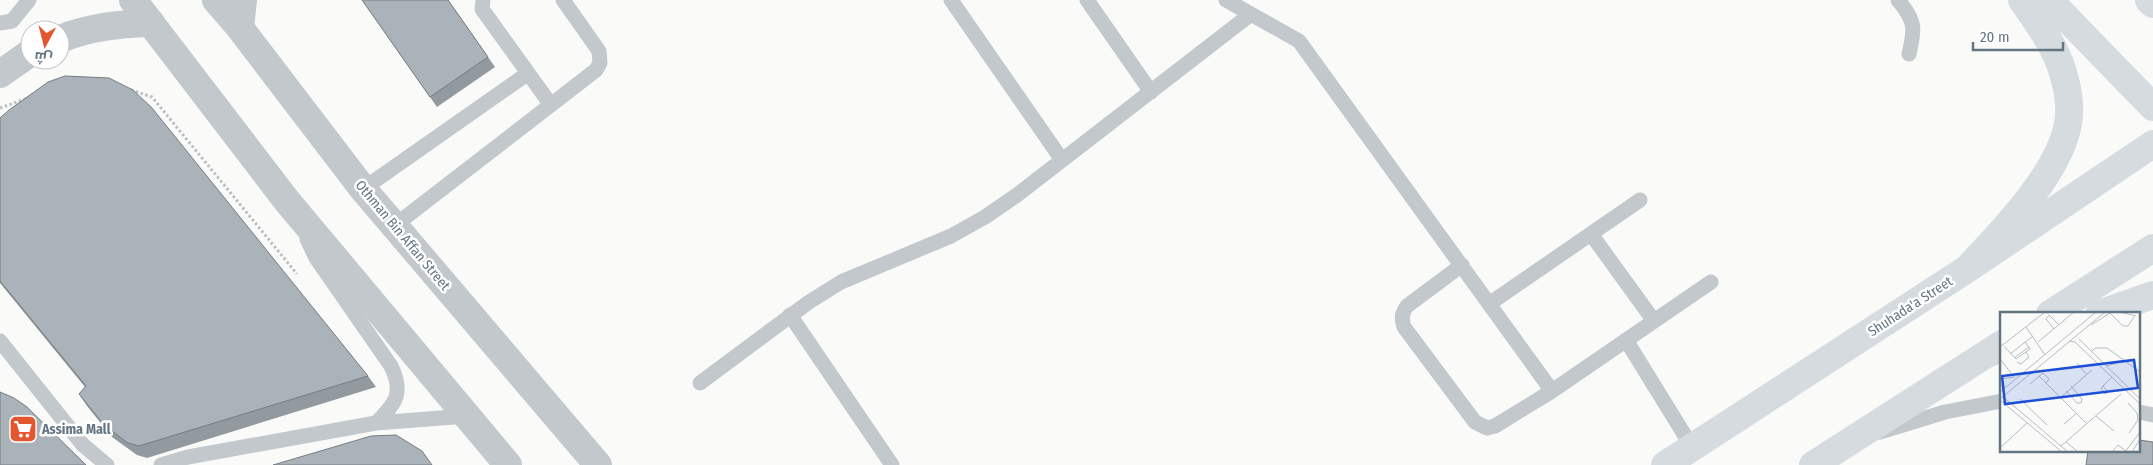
<svg xmlns="http://www.w3.org/2000/svg" width="2153" height="465" font-family="'Fira Sans Condensed',Cairo,sans-serif">
  <style>
    .lines { fill: none; stroke-linecap: round; stroke-linejoin: round }
    .path { stroke: #bbbfc2; stroke-width: 3; stroke-dasharray: 2.5 2.5; stroke-linecap: butt }
    .service { stroke: #c3c8cc; stroke-width: 15 }
    .minor { stroke: #c3c8cc; stroke-width: 28 }
    .tertiary { stroke: #c3c8cc; stroke-width: 28 }
    .secondary { stroke: #d6dbdf; stroke-width: 28 }
    .primary { stroke: #d6dbdf; stroke-width: 28 }
    .wall { fill: #929a9f }
    .building { fill: #aab3b9; stroke: #777d82 }
    .labels { text-anchor: middle; stroke-width: 5; stroke-linejoin: round; paint-order: stroke }
    .street-label { font-size: 14px; fill: #657683; stroke: #fff }
    .poi-label { font-size: 14px; font-weight: bold; fill: #657683; stroke: #fff; text-anchor: start }
    .inset-road { fill: none; stroke: #b5bdc2; stroke-width: 1 }
    .view { fill: #1d4ed8; fill-opacity: 0.15; stroke: #1d4ed8; stroke-width: 2.5 }
    .inset-edge { fill: none; stroke: #657683; stroke-width: 2.5 }
  </style>
  <rect width="100%" height="100%" fill="#fafaf8"/>
  <g class="lines">
    <path class="path" d="M 131,90 L 152,97 L 297,274
      M 0,108 L 28,98"/>
    <path class="service" d="M 483,0 L 482,9 L 551,105
      M 951,0 L 1062,160
      M 1087,0 L 1151,92
      M 1226,0 L 1299,41 L 1552,391
      M 1898,0 C 1916,21 1915,29 1909,54
      M 0,23 L 12,21 L 29,0
      M 363,189 L 527,74
      M 394,226 L 596,70 L 600,63 L 599,51 L 563,0
      M 1591,234 L 1654,321
      M 307,239 L 316,258 L 391,366 C 404,393 396,403 376,423
      M 1462,265 L 1407,306 C 1402,313 1401,318 1404,327 L 1475,422 L 1487,428 L 1495,426 L 1552,391 L 1711,282
      M 1489,304 L 1640,200
      M 790,315 L 892,465
      M 1626,340 L 1692,447
      M 0,341 L 83,445 L 107,465
      M 700,383 L 809,302 L 841,282 L 951,236 L 985,217 L 1017,195 L 1251,14
      M 2139,412 L 2153,415
      M 1880,432 L 1945,412 L 2002,401
      M 161,465 L 188,457 L 376,423 L 467,416"/>
    <path class="minor" d="M 240,28 L 243,0
      M 60,39 C 89,27 119,24 151,23
      M 0,74 L 30,53"/>
    <path class="tertiary" d="M 133,0 L 287,201 L 508,465
      M 216,0 L 240,28 L 363,189 L 598,465"/>
    <path class="secondary" d="M 2050,314 L 2153,248
      M 1665,465 L 1967,269 L 2153,144
      M 1813,465 L 2002,344"/>
    <path class="primary" d="M 2049,0 L 2153,107
      M 2149,0 L 2153,4
      M 1967,269 C 2001,233 2060,173 2068,123 C 2071,107 2068,89 2063,73 C 2056,47 2037,22 2022,0
      M 2099,314 L 2153,295
      M 1989,353 L 2002,348"/>
  </g>
  <path class="wall" d="M 362,0 L 448,0 L 495,67 L 437,107 Z
    M 0,118 L 368,376 L 376,387 L 147,458 L 137,455 L 112,437 L 87,406 L 79,394 L 85,387 L 0,283 Z"/>
  <path class="building" d="M 362,0 L 448,0 L 488,57 L 430,97 Z
    M 65,76 L 109,78 L 133,90 L 152,108 L 368,376 L 139,446 L 128,443 L 104,425 L 79,394 L 86,386 L 0,281 L 0,118 L 9,110 L 48,82 Z
    M 0,392 L 14,398 L 27,407 L 86,465 L 0,465 Z
    M 396,435 L 422,451 L 432,465 L 273,465 L 371,436 Z
    M 2139,440 L 2153,442 L 2153,465 L 2086,465 L 2088,451 L 2139,451 Z"/>
  <defs>
    <symbol id="supermarket-square" viewBox="-11 -11 22 22"><rect x="-9" y="-9" width="18" height="18" rx="4" fill="#e4572e" stroke="#fff"/><path d="M-6-5.5h2.5l.6 2H6L4.5 2H-2.5L-4.4-4H-6ZM-1.5 3.2a1.3 1.3 0 1 0 .1 0ZM3 3.2a1.3 1.3 0 1 0 .1 0Z" fill="#fff"/></symbol>
  </defs>
  <g fill-rule="evenodd">
    <use href="#supermarket-square" x="7" y="413" width="32" height="32"/>
  </g>
  <g class="labels">
    <g class="street-label">
      <text transform="translate(403 235) rotate(50)" y="5">Othman Bin Affan Street</text>
      <text transform="translate(1910 306) rotate(-33)" y="5">Shuhada'a Street</text>
    </g>
    <g class="poi-label">
      <text x="42" y="434">Assima Mall</text>
    </g>
  </g>
  <g transform="translate(2000 312)">
    <rect width="140" height="140" fill="#fafaf8"/>
    <path class="inset-road" d="M 120,0 L 136,4M 110,1 L 123,14 L 128,14 L 134,5M 91,13 L 110,1M 26,15 L 45,43M 54,17 L 46,7 L 49,3 L 59,13M 79,27 L 140,87M 69,29 L 75,30 L 140,92M 38,30 L 74,0M 4,34 L 16,47 L 30,37 L 25,30M 0,35 L 45,0M 91,40 L 95,36 L 107,36 L 140,60M 10,42 L 33,24M 14,46 L 29,35M 0,47 L 11,61M 17,50 L 21,52 L 29,45 L 26,40M 77,51 L 87,63M 106,54 L 124,49M 39,64 L 87,112M 0,67 L 15,65M 30,72 L 43,61 L 49,67 L 46,71M 103,74 L 108,80 L 105,82 L 101,76 L 112,65M 66,79 L 77,91 L 81,91 L 82,87 L 71,74M 0,80 L 96,0M 2,84 L 68,140M 61,85 L 92,58M 0,87 L 105,0M 20,87 L 47,113M 0,88 L 62,140M 128,91 L 137,101 L 138,108 L 129,121M 96,104 L 114,119M 64,112 L 77,101M 66,130 L 78,140M 61,134 L 121,82M 0,136 L 27,111M 112,140 L 118,133 L 126,139M 125,140 L 140,120M 132,140 L 140,127"/>
    <path class="view" d="M 134,48 L 138,76 L 5,92 L 2,64 Z"/>
    <rect width="140" height="140" class="inset-edge"/>
  </g>
  <g transform="translate(45 45) rotate(187)"><circle r="24" fill="#ffffff" stroke="#c1c8cd"/>
  <path d="M0-4L9 19L0 12L-9 19Z" fill="#e4572e"/>
  <text y="-8" font-size="14" font-weight="bold" text-anchor="middle" fill="#657683">ش</text>
  </g>
  <path d="M1973 42v8h90v-8" fill="none" stroke="#657683" stroke-width="2.5"/>
  <text x="1980" y="42" font-size="15" fill="#657683" stroke="#ffffff" stroke-width="4" paint-order="stroke">20 m</text>
</svg>
